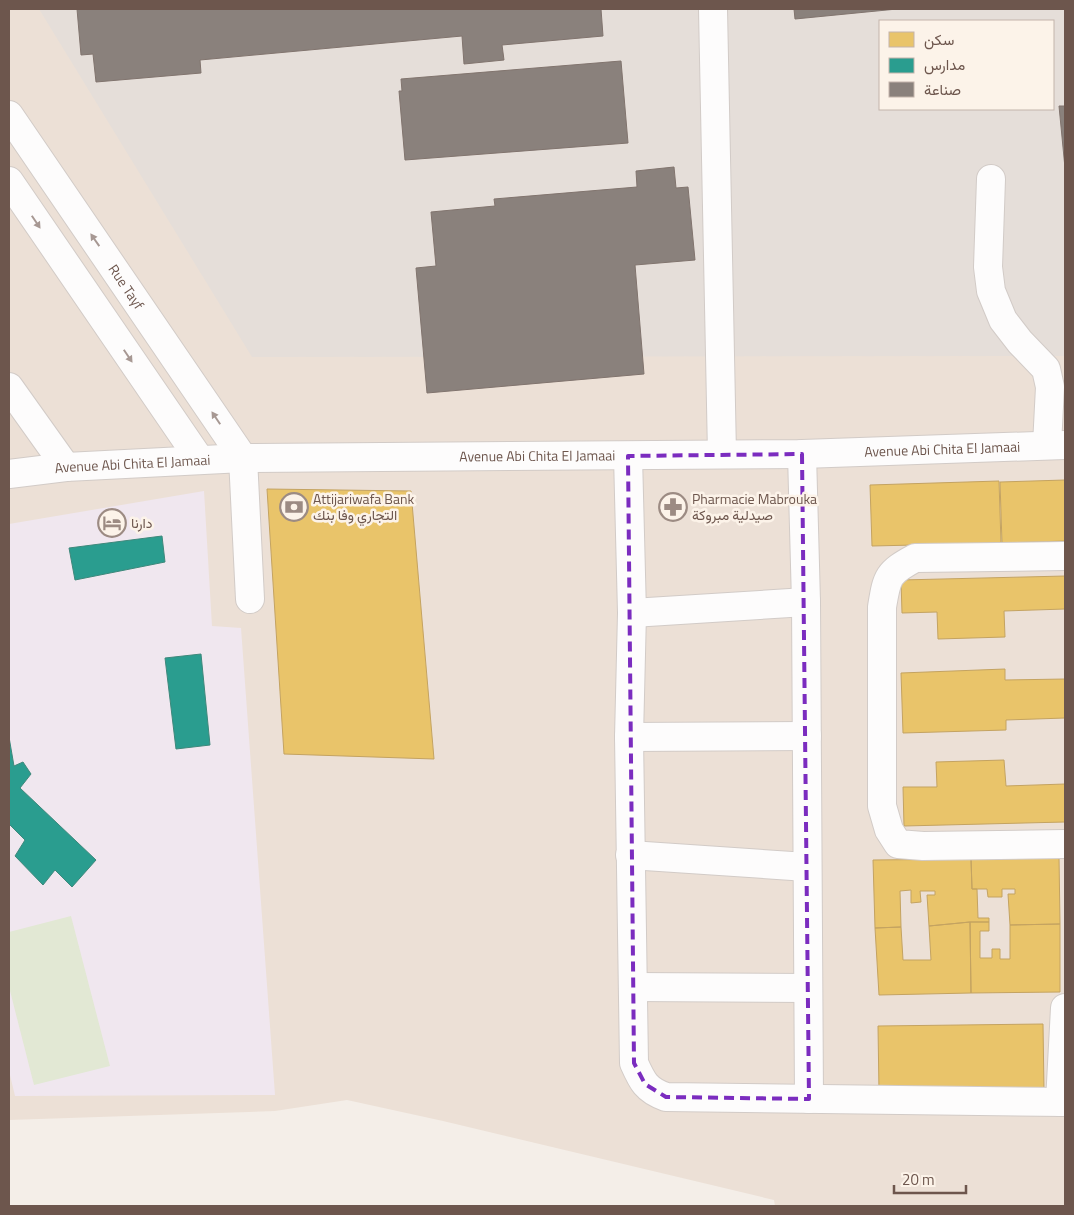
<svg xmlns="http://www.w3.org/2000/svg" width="1074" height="1215" font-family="'Titillium Web',Vazirmatn,sans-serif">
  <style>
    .residential { fill: #ece0d6; fill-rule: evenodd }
    .industrial { fill: #e5ded9; fill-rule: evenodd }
    .education { fill: #f0e7ef }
    .green { fill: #e2e8d4 }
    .homes { fill: #e9c46a; stroke: #c4a361 }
    .schools { fill: #2a9d8f; stroke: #3e887b }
    .industry { fill: #8a817c; stroke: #81746e }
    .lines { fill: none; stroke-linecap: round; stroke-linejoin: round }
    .minor-casing { stroke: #d2cbc7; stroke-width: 30 }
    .minor { stroke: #fdfcfc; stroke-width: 28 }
    .oneway { fill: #a79893 }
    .marked { fill: none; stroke: #7b2cbf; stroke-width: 4; stroke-dasharray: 10 6; stroke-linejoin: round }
    .labels { text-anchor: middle; stroke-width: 5; stroke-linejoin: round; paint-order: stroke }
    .street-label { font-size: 14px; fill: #6d564d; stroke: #fcf3e9 }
    .poi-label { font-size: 14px; fill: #6d564d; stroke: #fcf3e9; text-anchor: start }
  </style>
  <rect width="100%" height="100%" fill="#f4eee8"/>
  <path class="residential" d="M 9,9 L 1065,9 L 1065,1206 L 775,1206 L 774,1200 L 443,1121 L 347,1100 L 275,1111 L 9,1120 ZM 880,21 L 1053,21 L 1053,109 L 880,109 Z"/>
  <path class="industrial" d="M 39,9 L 1065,9 L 1065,356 L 252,357 ZM 880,21 L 1053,21 L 1053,109 L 880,109 Z"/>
  <path class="education" d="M 204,491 L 212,626 L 241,628 L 275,1095 L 15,1096 L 9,1071 L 9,524 Z"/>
  <path class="green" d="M 71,916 L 110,1066 L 34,1085 L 9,987 L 9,932 Z"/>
  <path class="homes" d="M 1065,480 L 1065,541 L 1002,543 L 1000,482 Z
    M 999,481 L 1001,543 L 872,546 L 870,485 Z
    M 267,489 L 411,491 L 434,759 L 284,754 Z
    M 1065,576 L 1065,609 L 1004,611 L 1005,637 L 938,639 L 937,612 L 902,613 L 901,580 Z
    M 1005,669 L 1005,680 L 1065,679 L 1065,718 L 1006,720 L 1006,730 L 903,733 L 901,673 Z
    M 1004,760 L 1006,786 L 1065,784 L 1065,822 L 904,826 L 903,787 L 937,787 L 936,762 Z
    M 1059,856 L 1060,924 L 1010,925 L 1008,894 L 1015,894 L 1015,889 L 1002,889 L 1002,897 L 988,897 L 987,889 L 972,889 L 971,859 Z
    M 971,859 L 972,889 L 977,889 L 978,918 L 989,918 L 989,922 L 970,922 L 929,926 L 927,895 L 935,895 L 935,891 L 920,891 L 921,902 L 911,903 L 911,890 L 900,891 L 901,927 L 875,928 L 873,860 Z
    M 970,922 L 971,993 L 879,995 L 875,928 L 901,927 L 903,960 L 931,960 L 929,926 Z
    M 970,922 L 989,922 L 989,931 L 980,931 L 980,958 L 992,958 L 992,949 L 1000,949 L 1000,959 L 1010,959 L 1010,925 L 1060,924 L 1060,992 L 971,993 Z
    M 1043,1024 L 1044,1091 L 879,1092 L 878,1026 Z"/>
  <path class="schools" d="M 162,536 L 165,562 L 75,580 L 69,548 Z
    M 201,654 L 210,745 L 176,749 L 165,658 Z
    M 9,737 L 14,766 L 23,762 L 31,774 L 20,788 L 96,860 L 72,887 L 55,870 L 43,885 L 15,856 L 25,840 L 9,824 Z"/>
  <path class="industry" d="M 77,9 L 601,9 L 603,36 L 502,45 L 504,60 L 464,64 L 462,36 L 200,60 L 201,73 L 96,82 L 93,54 L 81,55 Z
    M 794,9 L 897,9 L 795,19 Z
    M 621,61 L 628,143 L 405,160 L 399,91 L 402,91 L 401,79 Z
    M 1059,106 L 1065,106 L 1065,168 Z
    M 674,167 L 676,188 L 688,187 L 695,260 L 635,265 L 644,374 L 427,393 L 416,268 L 436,266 L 431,212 L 495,206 L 494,199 L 637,187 L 636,171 Z"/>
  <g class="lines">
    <defs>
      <g id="minor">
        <path d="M 713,9 L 722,454"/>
        <path id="s1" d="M 9,115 L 243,458"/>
        <path d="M 991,179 L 988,267 L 991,291 L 1003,320 L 1020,342 L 1046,369 L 1050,387 L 1047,445"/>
        <path d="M 9,181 L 200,460"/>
        <path d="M 9,387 L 66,467"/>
        <path d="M 802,454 L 806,602 L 809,1099"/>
        <path d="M 628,456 L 632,613 L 629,737 L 634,1063 C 642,1081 646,1090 666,1097 L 1065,1102"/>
        <path d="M 243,458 L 250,599"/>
        <path id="s2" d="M 9,474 L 66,467 L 243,458 L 802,454 L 1065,445"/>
        <path d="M 1065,556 L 915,558 C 887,573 887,577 882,607 L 882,806 L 889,830 L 898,844 L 923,846 L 1065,844"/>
        <path d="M 632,613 L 806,602"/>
        <path d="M 629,737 L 807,736"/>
        <path d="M 630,855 L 807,867"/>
        <path d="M 633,987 L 808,988"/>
        <path d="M 1060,1102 L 1065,1008"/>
      </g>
    </defs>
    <use href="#minor" class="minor-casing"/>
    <use href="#minor" class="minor"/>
  </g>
  <defs><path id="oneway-solid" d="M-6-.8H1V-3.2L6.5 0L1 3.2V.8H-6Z" transform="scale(1.25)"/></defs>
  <g class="oneway">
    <use href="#oneway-solid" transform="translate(36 222) rotate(56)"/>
    <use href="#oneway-solid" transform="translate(95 240) rotate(-125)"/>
    <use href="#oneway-solid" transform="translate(128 356) rotate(56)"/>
    <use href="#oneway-solid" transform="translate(216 418) rotate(-124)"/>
  </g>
  <path class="marked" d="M 802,454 L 809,1099 L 666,1097 L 645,1084 L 634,1063 L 628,456 Z"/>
  <defs>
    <symbol id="bank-ring" viewBox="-11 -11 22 22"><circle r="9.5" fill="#fcf3e9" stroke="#9c8b83" stroke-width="1.5"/><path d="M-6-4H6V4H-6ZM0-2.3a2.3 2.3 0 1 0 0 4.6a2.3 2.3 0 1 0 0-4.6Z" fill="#9c8b83"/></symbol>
    <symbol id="pharmacy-ring" viewBox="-11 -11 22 22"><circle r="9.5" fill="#fcf3e9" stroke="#9c8b83" stroke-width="1.5"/><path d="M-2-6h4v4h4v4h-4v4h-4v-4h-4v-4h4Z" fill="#9c8b83"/></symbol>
    <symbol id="hotel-ring" viewBox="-11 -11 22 22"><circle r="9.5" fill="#fcf3e9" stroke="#9c8b83" stroke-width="1.5"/><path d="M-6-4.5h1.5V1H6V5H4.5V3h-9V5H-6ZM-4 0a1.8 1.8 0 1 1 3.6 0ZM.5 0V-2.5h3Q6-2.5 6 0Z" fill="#9c8b83"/></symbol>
  </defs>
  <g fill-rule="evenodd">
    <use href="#bank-ring" x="278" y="491" width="32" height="32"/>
    <use href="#pharmacy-ring" x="657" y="491" width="32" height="32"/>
    <use href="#hotel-ring" x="96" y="507" width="32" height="32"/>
  </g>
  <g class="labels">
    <g class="street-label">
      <text dy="5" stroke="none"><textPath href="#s1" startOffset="208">Rue Tayf</textPath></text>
      <text dy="5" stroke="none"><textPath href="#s2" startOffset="934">Avenue Abi Chita El Jamaai</textPath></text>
      <text dy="5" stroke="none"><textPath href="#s2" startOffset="529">Avenue Abi Chita El Jamaai</textPath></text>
      <text dy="5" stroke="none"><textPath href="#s2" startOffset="124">Avenue Abi Chita El Jamaai</textPath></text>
    </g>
    <g class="poi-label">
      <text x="313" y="504">Attijariwafa Bank<tspan x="313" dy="16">التجاري وفا بنك</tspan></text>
      <text x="692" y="504">Pharmacie Mabrouka<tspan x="692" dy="16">صيدلية مبروكة</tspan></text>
      <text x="131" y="528">دارنا</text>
    </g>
  </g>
  <rect width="1074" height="1215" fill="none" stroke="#6d564d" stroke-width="20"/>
  <rect x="879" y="20" width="175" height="90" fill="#fcf3e9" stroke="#c3b4ab"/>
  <rect x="889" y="32" width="25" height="15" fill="#e9c46a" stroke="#c3b4ab"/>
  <text x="924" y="45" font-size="15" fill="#6d564d">سكن</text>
  <rect x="889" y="58" width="25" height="15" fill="#2a9d8f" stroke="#c3b4ab"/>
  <text x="924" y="70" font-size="15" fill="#6d564d">مدارس</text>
  <rect x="889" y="82" width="25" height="15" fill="#8a817c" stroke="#c3b4ab"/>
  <text x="924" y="95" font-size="15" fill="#6d564d">صناعة</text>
  <path d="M894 1185v8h72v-8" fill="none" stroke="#6d564d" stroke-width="2.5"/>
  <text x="902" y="1185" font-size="15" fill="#6d564d" stroke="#fcf3e9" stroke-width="4" paint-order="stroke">20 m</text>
</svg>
